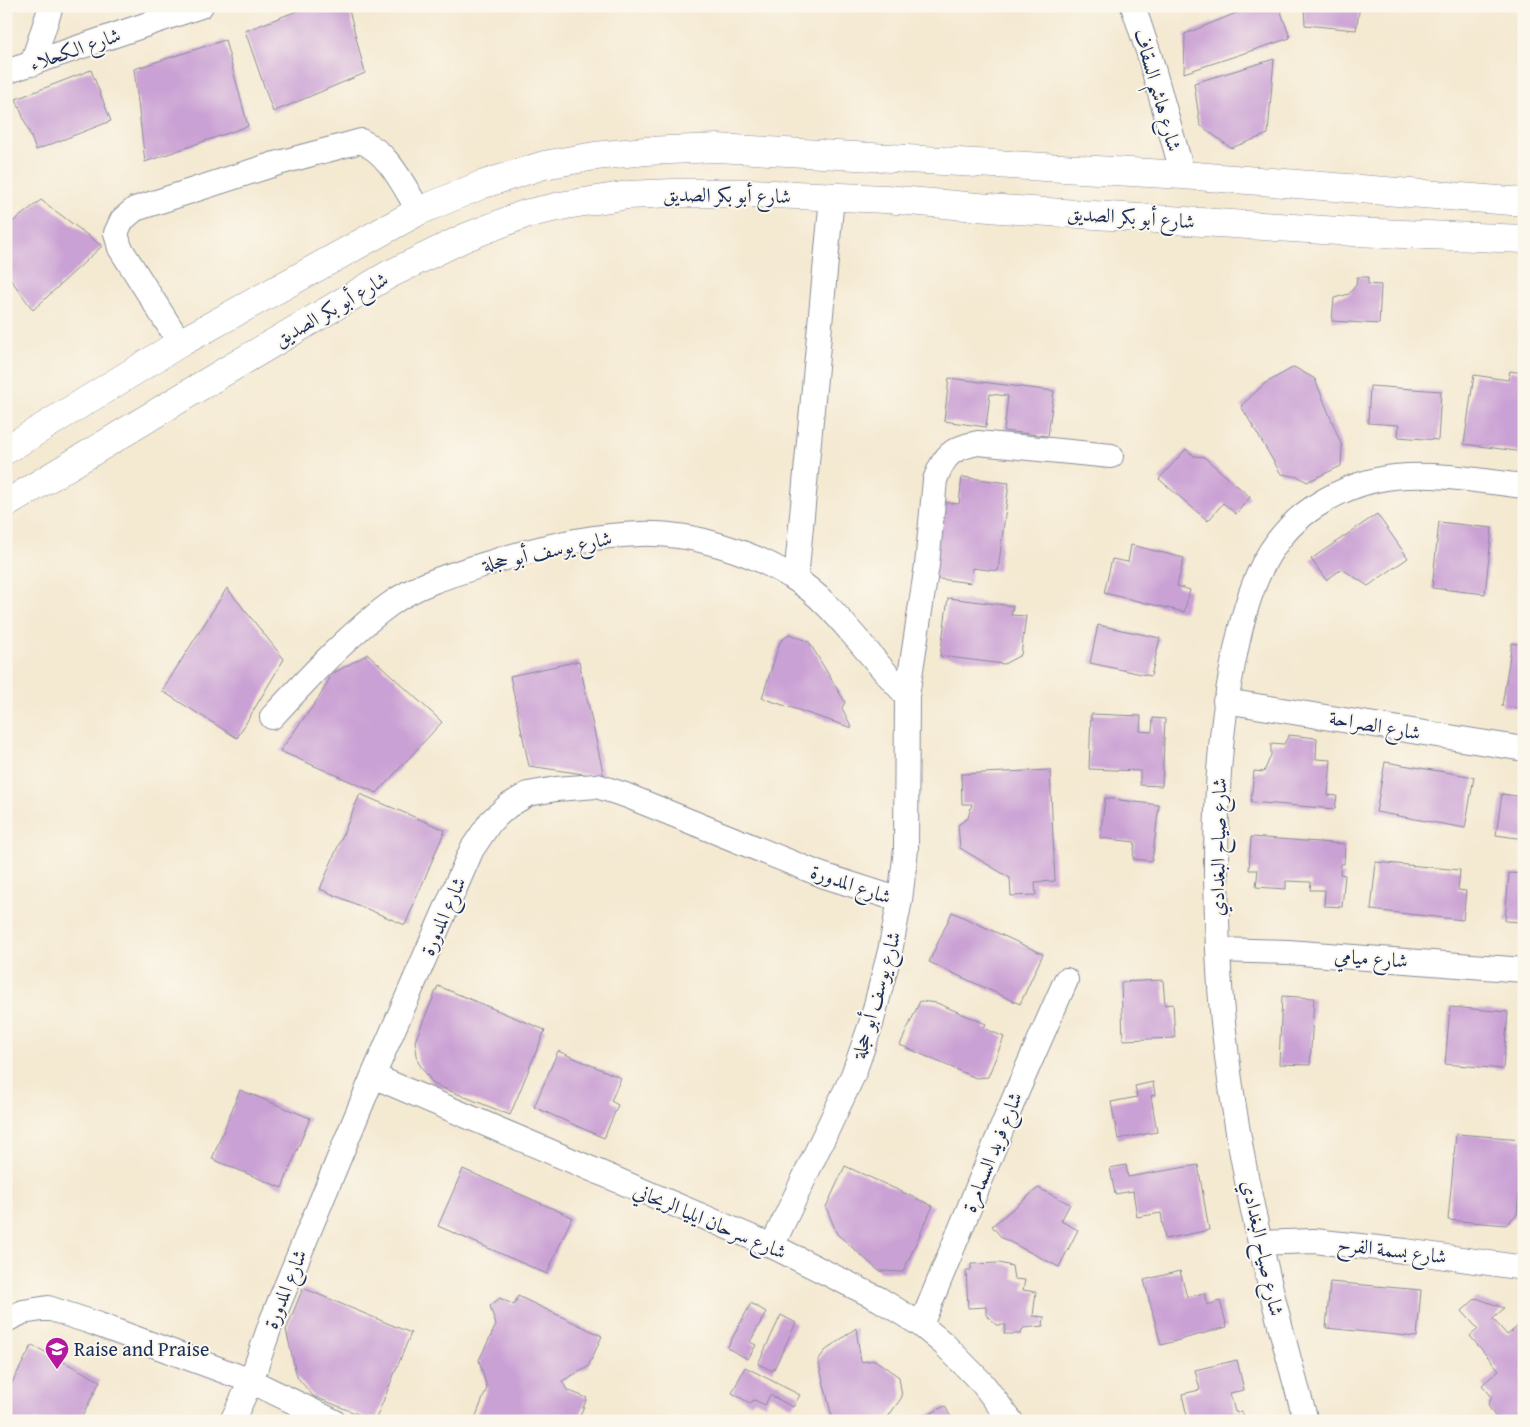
<svg xmlns="http://www.w3.org/2000/svg" width="1530" height="1427" font-family="'Gentium Book Plus',Amiri,serif">
  <style>
    .building { fill: #caa1d4 }
    .lines { fill: none; stroke-linecap: round; stroke-linejoin: round }
    .minor-casing { stroke: #888c98; stroke-width: 26 }
    .major-casing { stroke: #888c98; stroke-width: 29 }
    .minor { stroke: #fff; stroke-width: 24 }
    .major { stroke: #fff; stroke-width: 28 }
    .labels { text-anchor: middle; stroke-width: 4; stroke-linejoin: round; paint-order: stroke }
    .street-label { font-size: 20px; fill: #1b2f5e; stroke: #fbf7ec }
    .poi-label { font-size: 20px; fill: #1b2f5e; stroke: #fbf7ec; text-anchor: start }
  </style>
  <rect width="100%" height="100%" fill="#fbf7ec"/>
  <filter id="ink" filterUnits="userSpaceOnUse"><feTurbulence type="fractalNoise" baseFrequency=".02" numOctaves="2"/><feDisplacementMap in="SourceGraphic" scale="10" xChannelSelector="R" yChannelSelector="G"/><feConvolveMatrix kernelMatrix="1 2 1 2 8 2 1 2 1" color-interpolation-filters="sRGB"/></filter>
  <filter id="wash" filterUnits="userSpaceOnUse"><feTurbulence type="fractalNoise" baseFrequency=".0096" numOctaves="4" result="noise"/><feDisplacementMap in="SourceGraphic" scale="20" xChannelSelector="R" yChannelSelector="G"/><feGaussianBlur stdDeviation="1.12" result="paint"/><feColorMatrix in="noise" values="0 0 0 0 0 0 0 0 0 0 0 0 0 0 0 0 0 1.4 0 .05"/><feComposite in="paint" operator="in"/></filter>
  <g filter="url(#wash)">
    <rect width="100%" height="100%" fill="#f4e9d1"/>
    <g id="blocks">
      <path class="building" d="M 310,6 L 348,6 L 365,73 L 273,112 L 245,31 Z
        M 1253,6 L 1279,6 L 1290,38 L 1184,73 L 1185,34 Z
        M 1304,6 L 1360,6 L 1356,30 L 1305,25 Z
        M 225,40 L 248,126 L 145,162 L 134,69 Z
        M 1274,59 L 1268,134 L 1231,148 L 1200,125 L 1194,83 Z
        M 91,70 L 111,121 L 36,150 L 16,99 Z
        M 41,200 L 102,246 L 33,310 L 6,273 L 6,227 Z
        M 1357,277 L 1368,277 L 1368,284 L 1381,285 L 1379,324 L 1332,321 L 1334,298 L 1349,294 L 1356,285 Z
        M 1294,367 L 1315,379 L 1342,446 L 1341,466 L 1307,482 L 1299,477 L 1281,474 L 1241,406 L 1264,384 Z
        M 1510,371 L 1524,373 L 1524,452 L 1464,444 L 1474,375 L 1508,380 Z
        M 949,378 L 1054,391 L 1048,436 L 1004,431 L 1008,396 L 990,394 L 986,427 L 944,421 Z
        M 1370,386 L 1441,391 L 1438,440 L 1398,437 L 1399,425 L 1368,423 Z
        M 1186,449 L 1194,456 L 1204,457 L 1250,497 L 1236,514 L 1223,503 L 1208,521 L 1159,479 Z
        M 962,477 L 1009,483 L 998,571 L 972,568 L 971,583 L 932,578 L 941,502 L 959,504 Z
        M 1377,514 L 1408,558 L 1368,586 L 1342,569 L 1326,580 L 1311,559 Z
        M 1439,522 L 1492,528 L 1485,594 L 1432,588 Z
        M 1131,545 L 1184,558 L 1177,586 L 1190,590 L 1184,612 L 1104,593 L 1112,559 L 1128,562 Z
        M 227,588 L 284,659 L 237,738 L 162,691 Z
        M 948,598 L 1013,606 L 1011,615 L 1026,616 L 1021,655 L 1004,664 L 940,656 Z
        M 1098,625 L 1160,638 L 1151,676 L 1090,663 Z
        M 789,634 L 809,642 L 845,702 L 842,708 L 852,728 L 762,698 L 780,642 Z
        M 1512,643 L 1524,645 L 1524,709 L 1502,706 Z
        M 368,654 L 442,722 L 377,793 L 280,751 L 320,696 L 332,674 Z
        M 579,661 L 604,777 L 529,766 L 510,676 Z
        M 1091,714 L 1141,716 L 1140,731 L 1152,732 L 1153,718 L 1165,719 L 1162,786 L 1140,785 L 1140,771 L 1089,769 Z
        M 1289,735 L 1317,738 L 1316,759 L 1331,760 L 1328,795 L 1337,796 L 1335,809 L 1251,802 L 1254,771 L 1264,772 L 1271,755 L 1271,743 L 1284,744 Z
        M 1385,762 L 1474,777 L 1465,828 L 1376,812 Z
        M 1050,770 L 1055,881 L 1035,882 L 1036,895 L 1011,896 L 1010,878 L 960,848 L 958,825 L 968,818 L 972,804 L 962,804 L 961,774 Z
        M 360,794 L 445,830 L 405,925 L 320,889 Z
        M 1502,794 L 1524,797 L 1524,839 L 1496,835 Z
        M 1105,798 L 1159,805 L 1152,861 L 1133,859 L 1135,842 L 1100,838 Z
        M 1251,837 L 1345,844 L 1344,864 L 1341,864 L 1340,874 L 1345,875 L 1342,907 L 1324,906 L 1325,890 L 1310,890 L 1311,882 L 1286,881 L 1286,889 L 1256,887 L 1258,870 L 1249,870 Z
        M 1376,862 L 1460,870 L 1458,890 L 1466,891 L 1463,920 L 1371,910 Z
        M 1509,873 L 1524,874 L 1524,922 L 1505,921 Z
        M 952,912 L 1043,954 L 1020,1004 L 929,962 Z
        M 1163,980 L 1165,1005 L 1173,1004 L 1175,1038 L 1123,1040 L 1121,982 Z
        M 438,986 L 545,1030 L 510,1115 L 433,1084 L 418,1062 L 415,1041 Z
        M 1282,996 L 1314,998 L 1310,1065 L 1279,1064 Z
        M 920,1001 L 937,1003 L 986,1024 L 984,1028 L 1004,1037 L 988,1077 L 976,1078 L 900,1045 Z
        M 1450,1007 L 1508,1012 L 1503,1069 L 1445,1064 Z
        M 558,1051 L 621,1078 L 611,1101 L 618,1105 L 604,1138 L 534,1107 Z
        M 1153,1082 L 1155,1095 L 1151,1096 L 1157,1132 L 1118,1139 L 1111,1102 L 1137,1097 L 1135,1086 Z
        M 240,1090 L 310,1118 L 282,1188 L 212,1159 Z
        M 1456,1134 L 1523,1139 L 1517,1214 L 1506,1225 L 1448,1220 Z
        M 1126,1165 L 1128,1177 L 1198,1165 L 1209,1230 L 1165,1239 L 1161,1213 L 1137,1217 L 1133,1191 L 1115,1194 L 1110,1168 Z
        M 845,1166 L 933,1206 L 903,1272 L 879,1271 L 837,1234 L 826,1207 Z
        M 463,1169 L 572,1217 L 547,1274 L 438,1226 Z
        M 1038,1188 L 1070,1204 L 1061,1221 L 1078,1230 L 1059,1267 L 1002,1238 L 992,1226 Z
        M 999,1263 L 1012,1266 L 1014,1279 L 1025,1280 L 1023,1290 L 1036,1292 L 1033,1316 L 1044,1317 L 1043,1326 L 1023,1328 L 1021,1334 L 1004,1334 L 1006,1325 L 996,1325 L 986,1315 L 986,1307 L 968,1308 L 966,1270 L 971,1270 L 971,1264 Z
        M 1180,1271 L 1187,1297 L 1204,1293 L 1207,1305 L 1220,1301 L 1227,1327 L 1161,1345 L 1144,1280 Z
        M 1330,1282 L 1421,1290 L 1417,1337 L 1326,1328 Z
        M 303,1288 L 411,1333 L 375,1421 L 313,1396 L 297,1377 L 286,1330 Z
        M 518,1296 L 602,1336 L 588,1367 L 562,1381 L 567,1390 L 587,1398 L 578,1421 L 474,1421 L 487,1388 L 479,1360 L 496,1325 L 490,1306 L 500,1298 L 514,1305 Z
        M 1476,1298 L 1504,1308 L 1493,1319 L 1507,1335 L 1524,1321 L 1524,1398 L 1521,1400 L 1514,1419 L 1497,1420 L 1488,1405 L 1492,1397 L 1482,1385 L 1499,1370 L 1470,1336 L 1478,1329 L 1462,1311 Z
        M 751,1303 L 766,1312 L 750,1342 L 756,1345 L 748,1359 L 727,1348 Z
        M 781,1315 L 796,1323 L 773,1371 L 758,1364 Z
        M 856,1328 L 861,1362 L 875,1360 L 899,1377 L 902,1397 L 885,1421 L 862,1421 L 862,1419 L 856,1421 L 833,1421 L 818,1360 L 825,1351 Z
        M 32,1345 L 100,1381 L 80,1421 L 6,1421 L 6,1394 Z
        M 1237,1360 L 1244,1390 L 1230,1393 L 1235,1412 L 1242,1411 L 1245,1421 L 1188,1421 L 1182,1394 L 1200,1390 L 1195,1370 Z
        M 745,1367 L 800,1395 L 793,1407 L 770,1395 L 765,1405 L 754,1400 L 750,1403 L 732,1393 Z
        M 945,1406 L 953,1421 L 921,1421 L 920,1419 Z"/>
    </g>
  </g>
  <g filter="url(#ink)">
    <use href="#blocks" fill-opacity="0" stroke="#888c98" stroke-width="1"/>
    <g class="lines">
      <defs>
        <path id="minor" d="M 1133,6 L 1149,54 L 1183,175
          M 32,64 L 51,6
          M 6,72 L 201,6
          M 180,343 L 120,248 L 116,233 L 122,220 L 135,209 L 275,164 L 361,141 C 390,154 403,185 419,211
          M 796,579 L 832,197
          M 1225,701 L 1524,749
          M 272,717 C 307,679 348,635 389,605 C 417,584 453,574 486,564 C 536,548 589,535 641,534 C 691,532 753,552 795,579 C 825,598 846,627 869,653 C 881,668 894,682 907,696
          M 1218,950 L 1288,952 L 1524,970
          M 373,1076 L 772,1246 L 879,1299 L 921,1325 L 944,1344 L 983,1384 L 1011,1421
          M 1260,1243 L 1314,1241 L 1405,1251 L 1524,1268
          M 772,1246 L 853,1075 L 871,1024 L 890,951 L 900,900 L 906,849 L 907,696 L 927,565 L 935,480 C 944,455 952,448 978,443 L 1111,456
          M 6,1320 L 23,1312 L 48,1308 L 91,1322 L 251,1381 L 333,1421
          M 921,1325 L 1018,1089 L 1066,980
          M 232,1421 L 251,1381 L 272,1320 L 373,1076 L 472,849 L 491,821 L 508,806 L 528,794 L 556,789 L 597,786 L 625,795 L 822,875 L 900,900
          M 1306,1421 C 1270,1294 1238,1163 1224,1031 C 1218,979 1217,926 1216,873 C 1216,803 1219,733 1233,664 C 1245,604 1259,543 1314,507 C 1341,489 1374,477 1407,476 C 1446,474 1485,482 1524,486"/>
        <path id="major" d="M 6,450 L 180,343 L 419,211 L 481,185 L 544,165 L 595,156 L 646,151 L 717,148 L 1183,175 L 1524,202
          M 6,504 L 219,375 L 388,275 L 464,238 L 525,214 L 566,205 L 628,195 L 673,193 L 750,193 L 886,199 L 1001,209 L 1354,232 L 1524,239"/>
      </defs>
      <use href="#minor" class="minor-casing"/>
      <use href="#major" class="major-casing"/>
      <use href="#minor" class="minor"/>
      <use href="#major" class="major"/>
    </g>
  </g>
  <defs>
    <symbol id="school-pin" viewBox="-11 -11 22 30"><path d="M0 17L-7.5 6A9.5 9.5 0 1 1 7.5 6Z" fill="#b5179e" stroke="#fbf7ec"/><path d="M0-5L7-2L0 1L-7-2ZM-4 1L0 2.5L4 1V4Q0 6-4 4Z" fill="#fff"/></symbol>
  </defs>
  <g fill-rule="evenodd">
    <use href="#school-pin" x="43" y="1335" width="28" height="38"/>
  </g>
  <g class="labels">
    <g class="street-label">
      <text transform="translate(75 49) rotate(-19)" y="7">شارع الكحلاء</text>
      <text transform="translate(1158 90) rotate(74)" y="7">شارع هاشم السقاف</text>
      <text transform="translate(727 195) rotate(1)" y="7">شارع أبو بكر الصديق</text>
      <text transform="translate(1131 217) rotate(4)" y="7">شارع أبو بكر الصديق</text>
      <text transform="translate(331 309) rotate(-30)" y="7">شارع أبو بكر الصديق</text>
      <text transform="translate(547 551) rotate(-12)" y="7">شارع يوسف أبو حجلة</text>
      <text transform="translate(1375 725) rotate(10)" y="7">شارع الصراحة</text>
      <text transform="translate(1218 847) rotate(-89)" y="7">شارع صياح البغدادي</text>
      <text transform="translate(851 884) rotate(19)" y="7">شارع المدورة</text>
      <text transform="translate(443 916) rotate(-66)" y="7">شارع المدورة</text>
      <text transform="translate(1371 958) rotate(4)" y="7">شارع ميامي</text>
      <text transform="translate(876 995) rotate(-74)" y="7">شارع يوسف أبو حجلة</text>
      <text transform="translate(992 1152) rotate(-68)" y="7">شارع فريد السمامرة</text>
      <text transform="translate(710 1221) rotate(23)" y="7">شارع سرحان ايليا الريحاني</text>
      <text transform="translate(1263 1248) rotate(78)" y="7">شارع صياح البغدادي</text>
      <text transform="translate(1392 1250) rotate(7)" y="7">شارع بسمة الفرح</text>
      <text transform="translate(285 1289) rotate(-68)" y="7">شارع المدورة</text>
    </g>
    <g class="poi-label">
      <text x="74" y="1356">Raise and Praise</text>
    </g>
  </g>
  <rect width="1530" height="1427" fill="none" stroke="#fbf7ec" stroke-width="25"/>
</svg>
